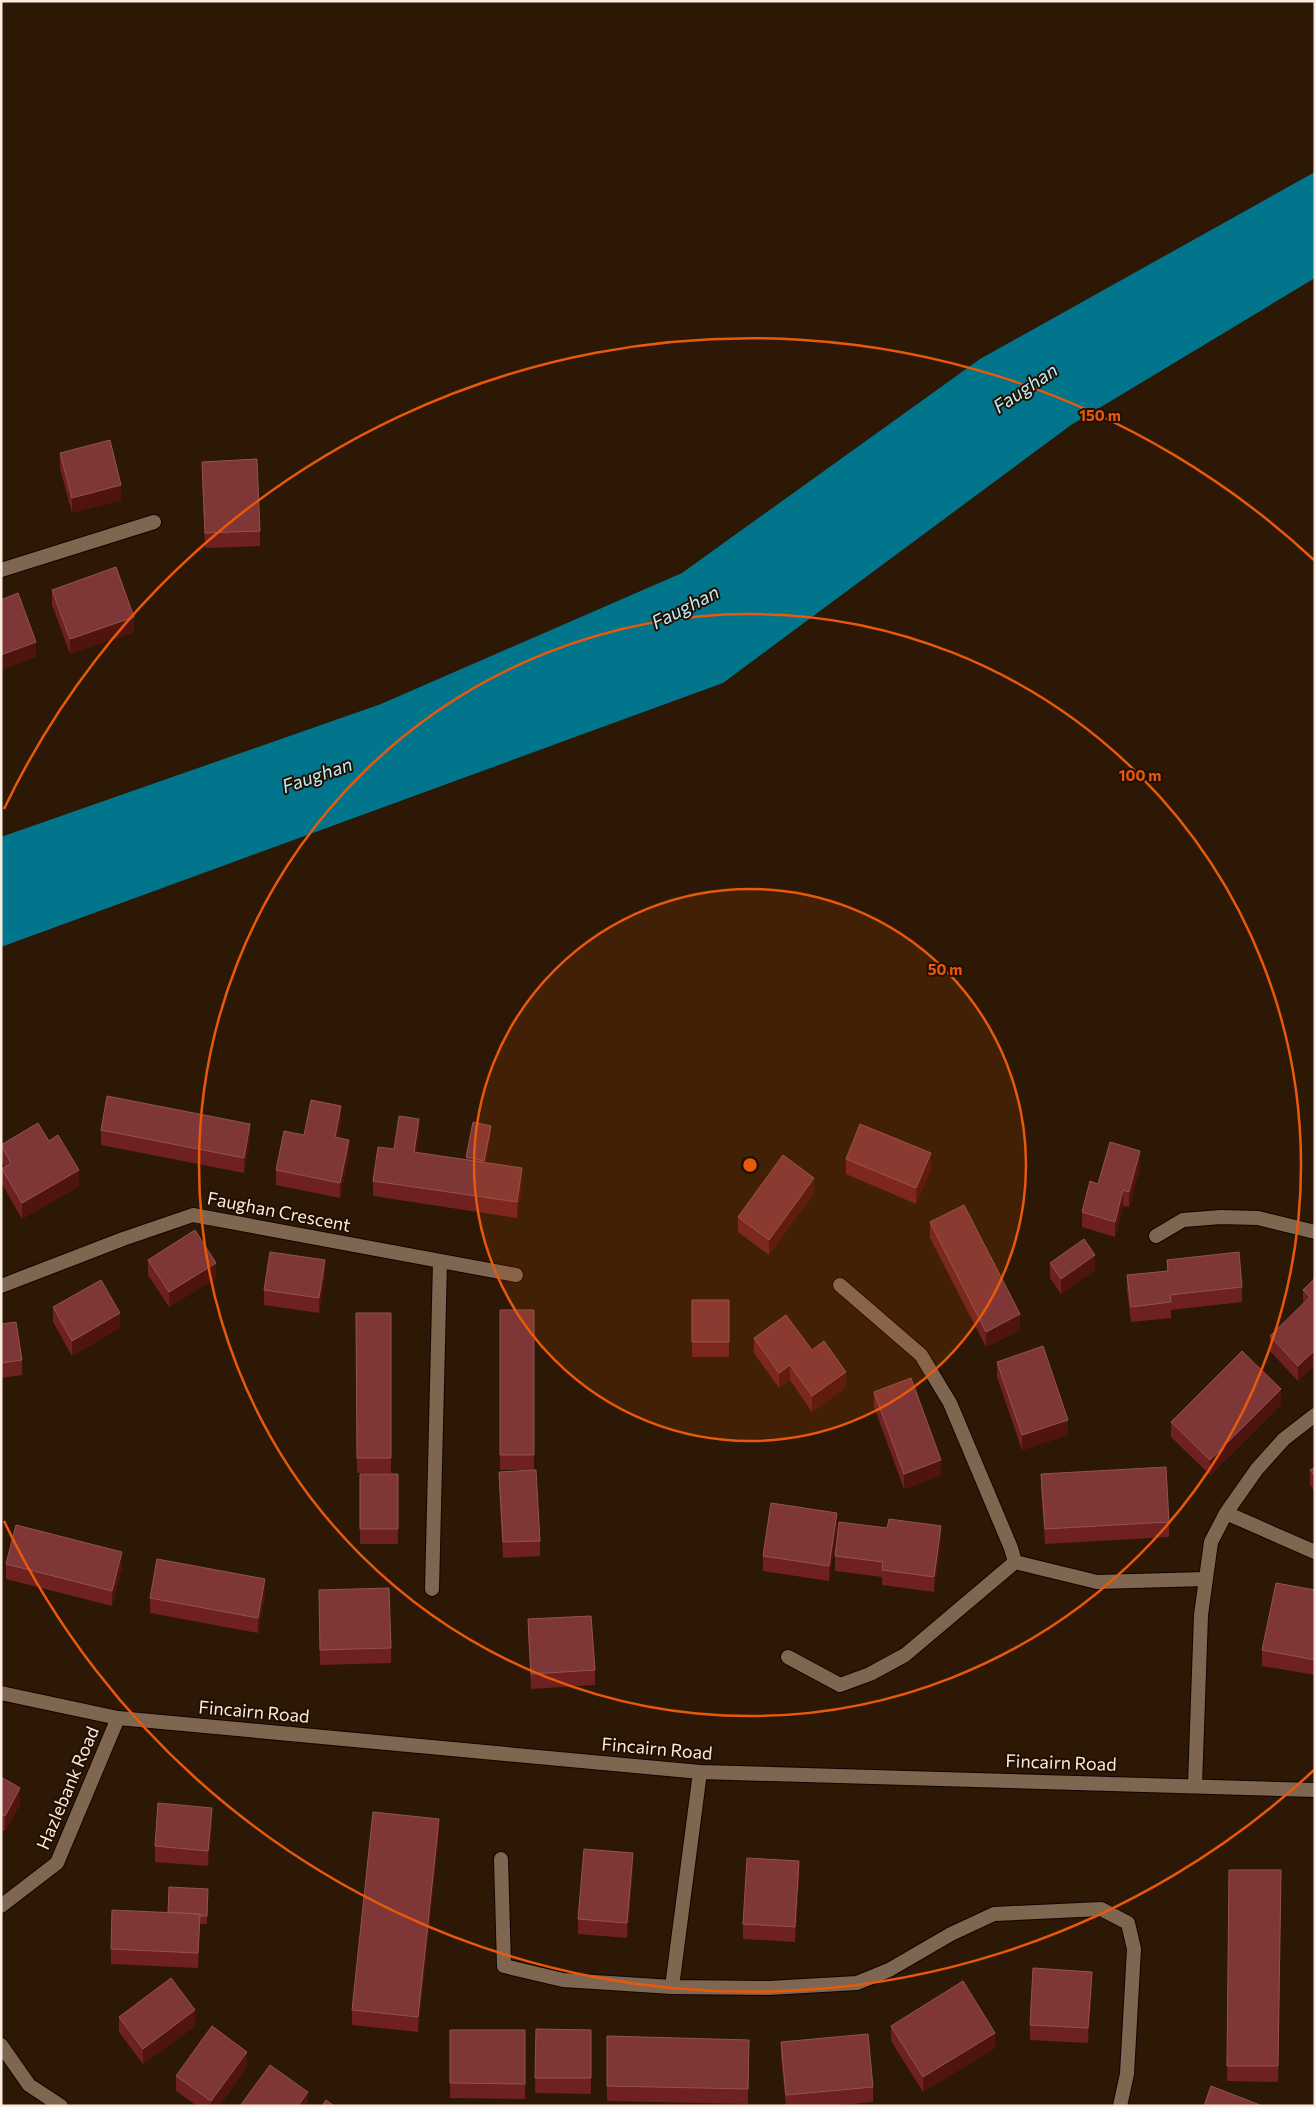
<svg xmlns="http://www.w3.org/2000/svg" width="1316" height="2107" font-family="Commissioner,sans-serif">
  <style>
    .water { fill: #00758c }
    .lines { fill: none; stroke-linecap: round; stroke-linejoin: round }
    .minor-casing { stroke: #140400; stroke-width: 16 }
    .minor { stroke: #7f6651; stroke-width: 14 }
    .wall { fill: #6f2021 }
    .shaded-wall { fill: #4e140d }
    .building { fill: #7e3636; stroke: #925350 }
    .ring { fill: none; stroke: #e8590c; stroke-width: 2.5 }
    .labels { text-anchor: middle; stroke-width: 4; stroke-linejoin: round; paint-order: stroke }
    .street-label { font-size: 18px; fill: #faece0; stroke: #220f00 }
    .water-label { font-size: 19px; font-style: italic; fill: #b9eefe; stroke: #220f00 }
    .centre { fill: #e8590c; stroke: #220f00; stroke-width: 2.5 }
    .ring-label { font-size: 15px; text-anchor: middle; font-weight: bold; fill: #e8590c; stroke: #220f00; stroke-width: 4; stroke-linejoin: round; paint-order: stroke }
  </style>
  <rect width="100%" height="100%" fill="#2c1805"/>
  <path class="water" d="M 1315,172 L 1315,278 L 1071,425 L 723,683 L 1,947 L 1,837 L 381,704 L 682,573 L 980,359 Z"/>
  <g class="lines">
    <defs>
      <path id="minor" d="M 1,570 L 154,522
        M 1156,1236 L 1183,1220 L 1221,1217 L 1258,1218 L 1315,1232
        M 840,1285 L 921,1355 L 950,1403 L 1011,1548 L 1015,1562
        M 1,1286 L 123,1239 L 193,1215 L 516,1275
        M 1226,1513 L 1315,1552
        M 432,1589 L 440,1262
        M 788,1657 L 840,1685 L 870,1674 L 905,1655 L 1015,1562 L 1097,1582 L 1206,1579
        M 1,1693 L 118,1718 L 700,1772 L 1315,1790
        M 1195,1785 L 1201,1615 L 1211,1542 L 1226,1513 L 1257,1469 L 1284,1439 L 1315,1415
        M 501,1859 L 504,1966 L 563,1980 L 672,1987 L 769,1988 L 857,1983 L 889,1970 L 951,1934 L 994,1914 L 1101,1909 L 1128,1923 L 1134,1949 L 1127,2074 L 1120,2106
        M 1,1906 L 57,1863 L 118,1718
        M 672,1987 L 700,1772
        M 1,2045 L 29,2085 L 61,2106"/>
    </defs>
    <use href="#minor" class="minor-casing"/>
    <use href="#minor" class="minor"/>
  </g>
  <path class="wall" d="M 60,453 L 121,500 L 72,513 L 60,468 Z
    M 202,462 L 260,531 L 260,546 L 205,548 L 202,477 Z
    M 52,590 L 134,632 L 70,654 L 52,605 Z
    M 341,1121 L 338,1138 L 349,1155 L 340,1198 L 276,1185 L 276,1170 L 304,1135 Z
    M 101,1130 L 250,1139 L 244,1173 L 101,1145 Z
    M 491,1134 L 485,1163 L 522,1184 L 517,1218 L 373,1196 L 373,1181 L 394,1149 L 419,1135 L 416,1153 L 466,1160 L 466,1157 Z
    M 49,1141 L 79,1186 L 22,1219 L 2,1184 L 2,1169 L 5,1167 L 1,1161 L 1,1145 Z
    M 846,1159 L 931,1169 L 916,1204 L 846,1174 Z
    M 1140,1166 L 1129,1207 L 1123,1206 L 1115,1237 L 1082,1227 L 1082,1212 L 1098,1184 Z
    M 814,1193 L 769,1255 L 738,1232 L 738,1217 Z
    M 930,1222 L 1020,1330 L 986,1347 L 930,1238 Z
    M 148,1260 L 216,1278 L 169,1307 L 148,1275 Z
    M 1167,1260 L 1242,1287 L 1242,1302 L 1171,1310 L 1171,1318 L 1131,1322 L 1127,1291 L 1127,1275 L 1167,1271 Z
    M 1050,1263 L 1095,1270 L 1061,1294 L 1050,1278 Z
    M 325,1275 L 319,1313 L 264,1305 L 264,1290 Z
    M 1315,1278 L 1315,1365 L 1298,1381 L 1270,1351 L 1270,1336 L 1303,1304 L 1303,1290 Z
    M 692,1300 L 729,1300 L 729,1357 L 692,1357 Z
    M 53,1307 L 120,1328 L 72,1356 L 53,1322 Z
    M 500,1310 L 534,1310 L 534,1470 L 540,1541 L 540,1556 L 503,1558 L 499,1488 L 499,1472 L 532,1470 L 500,1470 Z
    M 356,1313 L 391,1313 L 391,1473 L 357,1473 Z
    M 1,1324 L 22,1360 L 22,1375 L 1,1378 Z
    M 754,1338 L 812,1350 L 846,1387 L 812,1412 L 790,1380 L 779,1388 L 754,1353 Z
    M 997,1362 L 1068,1435 L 1022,1450 L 997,1377 Z
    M 874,1392 L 941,1475 L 904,1489 L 874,1407 Z
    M 1281,1404 L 1210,1475 L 1171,1437 L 1171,1422 Z
    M 1315,1467 L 1315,1492 L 1310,1485 L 1310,1470 Z
    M 360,1474 L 398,1474 L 398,1544 L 360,1544 Z
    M 1041,1474 L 1169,1522 L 1169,1537 L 1045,1544 L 1041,1489 Z
    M 837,1528 L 829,1581 L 763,1571 L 763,1556 Z
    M 941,1541 L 934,1592 L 882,1585 L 882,1577 L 835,1571 L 835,1556 Z
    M 6,1564 L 122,1567 L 112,1606 L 6,1579 Z
    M 319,1590 L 391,1648 L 391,1663 L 320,1665 Z
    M 1315,1590 L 1315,1675 L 1262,1666 L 1262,1650 Z
    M 265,1594 L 258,1633 L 150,1613 L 150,1598 Z
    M 528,1619 L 595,1670 L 595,1685 L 531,1689 L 528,1634 Z
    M 1,1777 L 20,1804 L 5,1831 L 1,1829 Z
    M 212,1823 L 208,1866 L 155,1862 L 155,1846 Z
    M 439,1834 L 418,2032 L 352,2025 L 352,2010 Z
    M 633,1868 L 627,1938 L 578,1934 L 578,1919 Z
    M 1229,1870 L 1281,1870 L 1278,2082 L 1227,2081 Z
    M 799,1876 L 795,1942 L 743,1939 L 743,1924 Z
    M 208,1889 L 207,1924 L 200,1924 L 198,1968 L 111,1964 L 111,1949 L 168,1912 Z
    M 1092,1987 L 1088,2043 L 1030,2040 L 1030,2025 Z
    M 119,2017 L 195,2026 L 143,2064 L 119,2032 Z
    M 891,2026 L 995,2048 L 923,2092 L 891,2041 Z
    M 536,2029 L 591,2030 L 591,2094 L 535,2093 Z
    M 450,2030 L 525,2030 L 525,2099 L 450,2098 Z
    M 607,2036 L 749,2040 L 748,2104 L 607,2101 Z
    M 781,2042 L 873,2087 L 873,2102 L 830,2106 L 786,2106 L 781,2057 Z
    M 247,2067 L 219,2106 L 197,2106 L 176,2091 L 176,2076 Z"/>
  <path class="shaded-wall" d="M 121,485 L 121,500 L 72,513 L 72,498 Z
    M 134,617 L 134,632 L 70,654 L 70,639 Z
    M 36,642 L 36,657 L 1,670 L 1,655 Z
    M 341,1106 L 341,1121 L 335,1152 L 335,1137 Z
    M 419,1119 L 419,1135 L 414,1168 L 414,1152 Z
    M 250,1124 L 250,1139 L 244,1173 L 244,1158 Z
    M 491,1126 L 491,1134 L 484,1168 L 484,1161 Z
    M 349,1140 L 349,1155 L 340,1198 L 340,1183 Z
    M 1140,1151 L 1140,1166 L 1129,1207 L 1129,1192 Z
    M 931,1153 L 931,1169 L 916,1204 L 916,1188 Z
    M 522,1168 L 522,1184 L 517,1218 L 517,1202 Z
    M 79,1170 L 79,1186 L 22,1219 L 22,1203 Z
    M 814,1178 L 814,1193 L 769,1255 L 769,1240 Z
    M 1123,1190 L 1123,1206 L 1115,1237 L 1115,1222 Z
    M 1095,1255 L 1095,1270 L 1061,1294 L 1061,1279 Z
    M 325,1260 L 325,1275 L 319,1313 L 319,1298 Z
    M 216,1263 L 216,1278 L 169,1307 L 169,1292 Z
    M 120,1313 L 120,1328 L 72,1356 L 72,1341 Z
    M 1020,1314 L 1020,1330 L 986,1347 L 986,1332 Z
    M 1315,1350 L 1315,1365 L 1298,1381 L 1298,1366 Z
    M 790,1365 L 790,1380 L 779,1388 L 779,1373 Z
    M 846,1372 L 846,1387 L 812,1412 L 812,1396 Z
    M 1281,1389 L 1281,1404 L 1210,1475 L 1210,1460 Z
    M 1068,1420 L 1068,1435 L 1022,1450 L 1022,1435 Z
    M 941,1460 L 941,1475 L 904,1489 L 904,1474 Z
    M 837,1513 L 837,1528 L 829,1581 L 829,1566 Z
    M 941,1526 L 941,1541 L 934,1592 L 934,1577 Z
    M 122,1552 L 122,1567 L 112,1606 L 112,1591 Z
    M 265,1579 L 265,1594 L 258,1633 L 258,1618 Z
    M 20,1788 L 20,1804 L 5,1831 L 5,1816 Z
    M 212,1808 L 212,1823 L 208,1866 L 208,1851 Z
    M 439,1819 L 439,1834 L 418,2032 L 418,2017 Z
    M 633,1853 L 633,1868 L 627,1938 L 627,1923 Z
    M 799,1861 L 799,1876 L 795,1942 L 795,1927 Z
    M 200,1914 L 200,1929 L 198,1968 L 198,1953 Z
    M 1092,1972 L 1092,1987 L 1088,2043 L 1088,2028 Z
    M 195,2010 L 195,2026 L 143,2064 L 143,2049 Z
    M 995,2033 L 995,2048 L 923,2092 L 923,2077 Z
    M 247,2052 L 247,2067 L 219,2106 L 211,2106 L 211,2101 Z
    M 308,2092 L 308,2106 L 298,2106 Z"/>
  <path class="building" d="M 110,440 L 121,485 L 72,498 L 60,453 Z
    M 257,459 L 260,531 L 205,533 L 202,462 Z
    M 116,567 L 134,617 L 70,639 L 52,590 Z
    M 18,593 L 36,642 L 1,655 L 1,600 Z
    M 107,1096 L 250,1124 L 244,1158 L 101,1130 Z
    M 311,1100 L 341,1106 L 335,1137 L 349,1140 L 340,1183 L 276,1170 L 284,1131 L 304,1135 Z
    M 399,1116 L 419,1119 L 414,1152 L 522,1168 L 517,1202 L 373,1181 L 378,1147 L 394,1149 Z
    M 473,1122 L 491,1126 L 484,1161 L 466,1157 Z
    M 38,1123 L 49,1141 L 58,1135 L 79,1170 L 22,1203 L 2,1169 L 11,1163 L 1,1145 Z
    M 860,1124 L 931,1153 L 916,1188 L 846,1159 Z
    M 1110,1142 L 1140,1151 L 1129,1192 L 1123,1190 L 1115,1222 L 1082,1212 L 1090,1181 L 1098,1184 Z
    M 783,1155 L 814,1178 L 769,1240 L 738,1217 Z
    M 964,1205 L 1020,1314 L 986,1332 L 930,1222 Z
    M 195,1230 L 216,1263 L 169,1292 L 148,1260 Z
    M 1084,1239 L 1095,1255 L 1061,1279 L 1050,1263 Z
    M 270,1252 L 325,1260 L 319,1298 L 264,1290 Z
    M 1239,1252 L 1242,1287 L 1170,1295 L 1171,1302 L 1131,1307 L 1127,1275 L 1168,1271 L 1167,1260 Z
    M 1315,1278 L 1315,1350 L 1298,1366 L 1270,1336 L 1310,1297 L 1303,1290 Z
    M 101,1280 L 120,1313 L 72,1341 L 53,1307 Z
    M 692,1300 L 729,1300 L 729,1342 L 692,1342 Z
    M 500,1310 L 534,1310 L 534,1455 L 500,1455 Z
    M 356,1313 L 391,1313 L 391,1458 L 357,1458 Z
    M 786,1315 L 812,1350 L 824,1341 L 846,1372 L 812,1396 L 790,1365 L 779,1373 L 754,1338 Z
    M 16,1322 L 22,1360 L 1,1363 L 1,1324 Z
    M 1043,1346 L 1068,1420 L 1022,1435 L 997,1362 Z
    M 1242,1351 L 1281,1389 L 1210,1460 L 1171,1422 Z
    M 911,1378 L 941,1460 L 904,1474 L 874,1392 Z
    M 1166,1467 L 1169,1522 L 1045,1529 L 1041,1474 Z
    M 1315,1467 L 1315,1476 L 1310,1470 Z
    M 536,1470 L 540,1541 L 503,1542 L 499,1472 Z
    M 360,1474 L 398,1474 L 398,1529 L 360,1529 Z
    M 771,1503 L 837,1513 L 829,1566 L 763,1556 Z
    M 889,1519 L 941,1526 L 934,1577 L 882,1570 L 883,1562 L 835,1556 L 839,1522 L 887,1528 Z
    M 16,1525 L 122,1552 L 112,1591 L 6,1564 Z
    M 157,1559 L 265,1579 L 258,1618 L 150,1598 Z
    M 1276,1583 L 1315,1590 L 1315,1660 L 1262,1650 Z
    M 389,1588 L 391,1648 L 320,1650 L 319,1590 Z
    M 591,1616 L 595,1670 L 531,1674 L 528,1619 Z
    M 1,1777 L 20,1788 L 5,1816 L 1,1814 Z
    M 158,1803 L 212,1808 L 208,1851 L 155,1846 Z
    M 373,1812 L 439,1819 L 418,2017 L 352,2010 Z
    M 584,1849 L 633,1853 L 627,1923 L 578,1919 Z
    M 747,1858 L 799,1861 L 795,1927 L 743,1924 Z
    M 1229,1870 L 1281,1870 L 1278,2066 L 1227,2066 Z
    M 169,1887 L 208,1889 L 207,1916 L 200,1916 L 200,1914 L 168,1912 Z
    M 112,1910 L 200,1914 L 198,1953 L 111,1949 Z
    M 1033,1968 L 1092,1972 L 1088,2028 L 1030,2025 Z
    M 171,1978 L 195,2010 L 143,2049 L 119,2017 Z
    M 963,1981 L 995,2033 L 923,2077 L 891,2026 Z
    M 212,2026 L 247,2052 L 211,2101 L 176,2076 Z
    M 536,2029 L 591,2030 L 591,2078 L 535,2078 Z
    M 450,2030 L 525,2030 L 525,2084 L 450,2083 Z
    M 868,2034 L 873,2087 L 786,2095 L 781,2042 Z
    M 607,2036 L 749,2040 L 748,2089 L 607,2086 Z
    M 270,2065 L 308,2092 L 298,2106 L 240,2106 Z
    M 1211,2086 L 1260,2105 L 1259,2106 L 1204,2106 Z
    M 326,2100 L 334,2106 L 322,2106 Z"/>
  <circle cx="750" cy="1165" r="276" fill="#e8590c" fill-opacity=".12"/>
  <g class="ring">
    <circle cx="750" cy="1165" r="276"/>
    <circle cx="750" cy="1165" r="551"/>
    <path d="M1314 1770A827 827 0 0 1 4 1521M4 809A827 827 0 0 1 1314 560"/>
  </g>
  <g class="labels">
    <g class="street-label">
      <text transform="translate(279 1212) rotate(11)" y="6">Faughan Crescent</text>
      <text transform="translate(254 1712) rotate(5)" y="6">Fincairn Road</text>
      <text transform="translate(657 1749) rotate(5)" y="6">Fincairn Road</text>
      <text transform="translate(1061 1763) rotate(2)" y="6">Fincairn Road</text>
      <text transform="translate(68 1788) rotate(-67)" y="6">Hazlebank Road</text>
    </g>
    <g class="water-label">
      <text transform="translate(1025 388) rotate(-34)" y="7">Faughan</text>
      <text transform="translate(685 607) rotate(-27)" y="7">Faughan</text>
      <text transform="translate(317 775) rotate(-19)" y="7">Faughan</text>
    </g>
  </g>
  <circle cx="750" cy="1165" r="8" class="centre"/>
  <g class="ring-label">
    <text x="1100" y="421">150 m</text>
    <text x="1140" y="781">100 m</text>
    <text x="945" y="975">50 m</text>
  </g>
  <rect width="1316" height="2107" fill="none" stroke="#faece0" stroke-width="5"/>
</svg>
